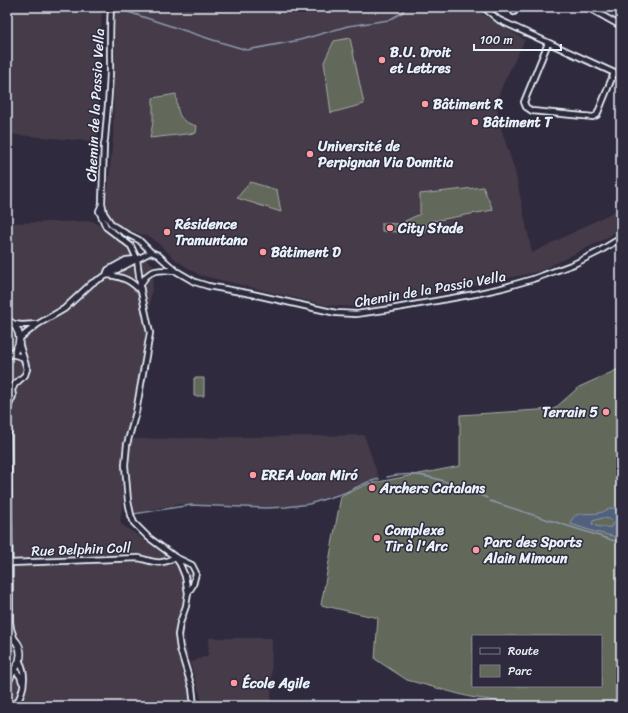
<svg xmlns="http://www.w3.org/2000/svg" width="628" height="713" font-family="Sriracha,sans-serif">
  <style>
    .built { fill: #453a49 }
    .green { fill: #62685a; stroke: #a5aca9; fill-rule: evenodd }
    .water { fill: #51607b; stroke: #8d9aad; fill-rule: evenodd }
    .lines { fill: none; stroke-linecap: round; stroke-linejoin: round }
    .stream { stroke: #8d9aad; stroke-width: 1.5 }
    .minor-casing { stroke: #e8f1f8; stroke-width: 8 }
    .secondary-casing { stroke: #e8f1f8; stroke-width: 9 }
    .minor { stroke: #2f2a3d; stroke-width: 4.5 }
    .secondary { stroke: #2f2a3d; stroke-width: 6 }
    .poi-dot { fill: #ff9aa2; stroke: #2f2a3d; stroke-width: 1.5 }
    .labels { text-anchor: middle; stroke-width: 3; stroke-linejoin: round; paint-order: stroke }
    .poi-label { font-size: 14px; font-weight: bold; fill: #e8f1f8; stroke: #2f2a3d; text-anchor: start }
    .street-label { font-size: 14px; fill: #e8f1f8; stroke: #2f2a3d }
  </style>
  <rect width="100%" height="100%" fill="#2f2a3d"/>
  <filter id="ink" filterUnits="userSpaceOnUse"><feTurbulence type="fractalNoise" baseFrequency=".025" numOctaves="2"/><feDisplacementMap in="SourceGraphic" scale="8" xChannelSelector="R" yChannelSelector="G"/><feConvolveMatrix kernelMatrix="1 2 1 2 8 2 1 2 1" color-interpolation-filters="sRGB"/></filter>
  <g filter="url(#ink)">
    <path class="built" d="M 7,7 L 102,7 L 98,142 L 7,134 Z
      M 115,7 L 471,7 L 525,40 L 504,82 L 496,102 L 500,125 L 515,171 L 532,253 L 621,208 L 621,228 L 605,239 L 540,271 L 461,289 L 368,308 L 325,305 L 199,275 L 177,261 L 152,238 L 121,227 L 112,219 L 106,209 L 113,138 Z
      M 93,221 L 155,266 L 132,439 L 364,435 L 379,478 L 368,481 L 343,492 L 309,503 L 285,507 L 266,507 L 180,504 L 133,513 L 128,465 L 120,523 L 196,577 L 184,632 L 196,706 L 7,706 L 7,223 Z
      M 209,638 L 272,638 L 271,702 L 203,704 L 190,663 L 208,655 Z"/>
    <path class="green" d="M 350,38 L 364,104 L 331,113 L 324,62 L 334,41 Z
      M 176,94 C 178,113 177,121 197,126 L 196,133 L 150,138 L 153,122 L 153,98 Z
      M 250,182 L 277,190 L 281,212 L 237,198 Z
      M 483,187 L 493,210 L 428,222 L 424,232 L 403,230 L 405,221 L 420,214 L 420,194 Z
      M 382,223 L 398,224 L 398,232 L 382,231 Z
      M 621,368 L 621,706 L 531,706 L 470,697 L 407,680 L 375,659 L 378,618 L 321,605 L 341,496 L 368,484 L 460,466 L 460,415 L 554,409 L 579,387 ZM 473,636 L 601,636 L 601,686 L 473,686 Z
      M 194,378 L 204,378 L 204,396 L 194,396 Z"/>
    <path class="water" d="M 610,508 L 621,509 L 621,538 L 595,532 L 571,524 C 571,510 589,515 598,513 C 603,513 606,510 610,508 ZM 602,518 L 610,519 L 613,522 L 611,527 C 606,528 596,527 592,524 L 593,521 Z"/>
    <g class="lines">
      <path class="stream" d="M 119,9 L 213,40 L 247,50 L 300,40 L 348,26 L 389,20 L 403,12 L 404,7
        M 387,477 C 422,468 455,485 487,498
        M 490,501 L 621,543
        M 133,514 L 191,505 L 266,508 L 286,507 L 309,504 L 344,493 L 368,482 L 379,479"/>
      <defs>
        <path id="minor" d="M 111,7 C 110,24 110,40 110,56 C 111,84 107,112 105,139 L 104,144 L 102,203 L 104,213 L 112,225 L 125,233 L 139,240 L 151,252 L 158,255 L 176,271 L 195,282 L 208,286 L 252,294 L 336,313 L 356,314 L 391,309 L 475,294 L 502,288 L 533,279 L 574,264 L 598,252 L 621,238
          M 483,7 L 499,20 L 621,76
          M 512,7 L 514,12
          M 587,7 L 621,26
          M 548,43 L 524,102 L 526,107 L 532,111 L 593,117 L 597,115 L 614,73
          M 102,204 L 99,211 L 106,227 L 131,246 L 137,259 L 141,291 L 150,333 L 136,412 L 127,444 L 125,465 L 128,501 L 131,515 L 134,523 L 148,537 L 175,557 L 180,564 L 185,576 L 188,593 L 186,606 L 180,623 L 178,635 L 180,649 L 192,688 L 194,706
          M 106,275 L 108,270 L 126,260 L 136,259
          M 108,275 C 123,277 130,280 141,291
          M 141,285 C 147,269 160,269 176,271
          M 14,324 L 22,325 L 38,324
          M 20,338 L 38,324 L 64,309 L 92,283 L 151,252
          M 11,354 L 22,357
          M 10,563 L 139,558 C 154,562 160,566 175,557 L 192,565 L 196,573 L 193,585 L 188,593
          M 15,640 L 11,629 L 10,622 L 8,407 L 13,396 L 12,390 L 15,384 L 25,375 L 27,369 L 19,343
          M 15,670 L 20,676 L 22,682
          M 15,706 C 17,702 20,698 21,694 C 25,684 25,671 20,662"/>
        <path id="secondary" d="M 7,320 C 23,328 24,349 7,356
          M 7,635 C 26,643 24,666 7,675
          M 7,684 L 12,673"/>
      </defs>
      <use href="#minor" class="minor-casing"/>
      <use href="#secondary" class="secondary-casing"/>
      <use href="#minor" class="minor"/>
      <use href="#secondary" class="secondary"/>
    </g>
  </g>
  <g class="poi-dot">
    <circle cx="382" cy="60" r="4"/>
    <circle cx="425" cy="104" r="4"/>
    <circle cx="475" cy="122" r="4"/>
    <circle cx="310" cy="154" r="4"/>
    <circle cx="390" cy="228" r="4"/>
    <circle cx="167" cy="232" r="4"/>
    <circle cx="263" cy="252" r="4"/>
    <circle cx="606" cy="412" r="4"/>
    <circle cx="253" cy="475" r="4"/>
    <circle cx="372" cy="488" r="4"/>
    <circle cx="377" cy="538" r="4"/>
    <circle cx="476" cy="550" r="4"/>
    <circle cx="234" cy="683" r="4"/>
  </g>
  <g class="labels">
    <g class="poi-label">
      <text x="390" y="57">B.U. Droit<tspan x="390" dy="16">et Lettres</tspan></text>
      <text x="433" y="109">Bâtiment R</text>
      <text x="483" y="127">Bâtiment T</text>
      <text x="318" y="151">Université de<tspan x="318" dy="16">Perpignan Via Domitia</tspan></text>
      <text x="175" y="229">Résidence<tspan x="175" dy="16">Tramuntana</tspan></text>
      <text x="398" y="233">City Stade</text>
      <text x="271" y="257">Bâtiment D</text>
      <text x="598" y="417" text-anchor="end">Terrain 5</text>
      <text x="261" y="480">EREA Joan Miró</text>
      <text x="380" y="493">Archers Catalans</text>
      <text x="385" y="535">Complexe<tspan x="385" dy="16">Tir à l'Arc</tspan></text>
      <text x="484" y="547">Parc des Sports<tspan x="484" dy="16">Alain Mimoun</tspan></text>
      <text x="242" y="688">École Agile</text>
    </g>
    <g class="street-label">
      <text transform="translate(95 105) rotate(-87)" y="5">Chemin de la Passio Vella</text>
      <text transform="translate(430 289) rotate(-10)" y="5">Chemin de la Passio Vella</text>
      <text transform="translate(81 549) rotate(-2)" y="5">Rue Delphin Coll</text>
    </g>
  </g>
  <rect width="628" height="713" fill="none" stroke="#2f2a3d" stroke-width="24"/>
  <rect x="12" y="12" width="604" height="689" fill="none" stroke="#e8f1f8" stroke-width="1.5" filter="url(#ink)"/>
  <rect x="472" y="635" width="130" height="52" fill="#2f2a3d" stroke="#797a88"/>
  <rect x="480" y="648" width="20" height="6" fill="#2f2a3d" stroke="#797a88"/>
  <text x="508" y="655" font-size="12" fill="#e8f1f8">Route</text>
  <rect x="480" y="665" width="20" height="12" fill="#62685a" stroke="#797a88"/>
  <text x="508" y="675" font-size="12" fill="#e8f1f8">Parc</text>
  <path d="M474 44v6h87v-6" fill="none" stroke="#e8f1f8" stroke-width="2"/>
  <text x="480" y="44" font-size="12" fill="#e8f1f8" stroke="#2f2a3d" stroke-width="3" paint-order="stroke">100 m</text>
</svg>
